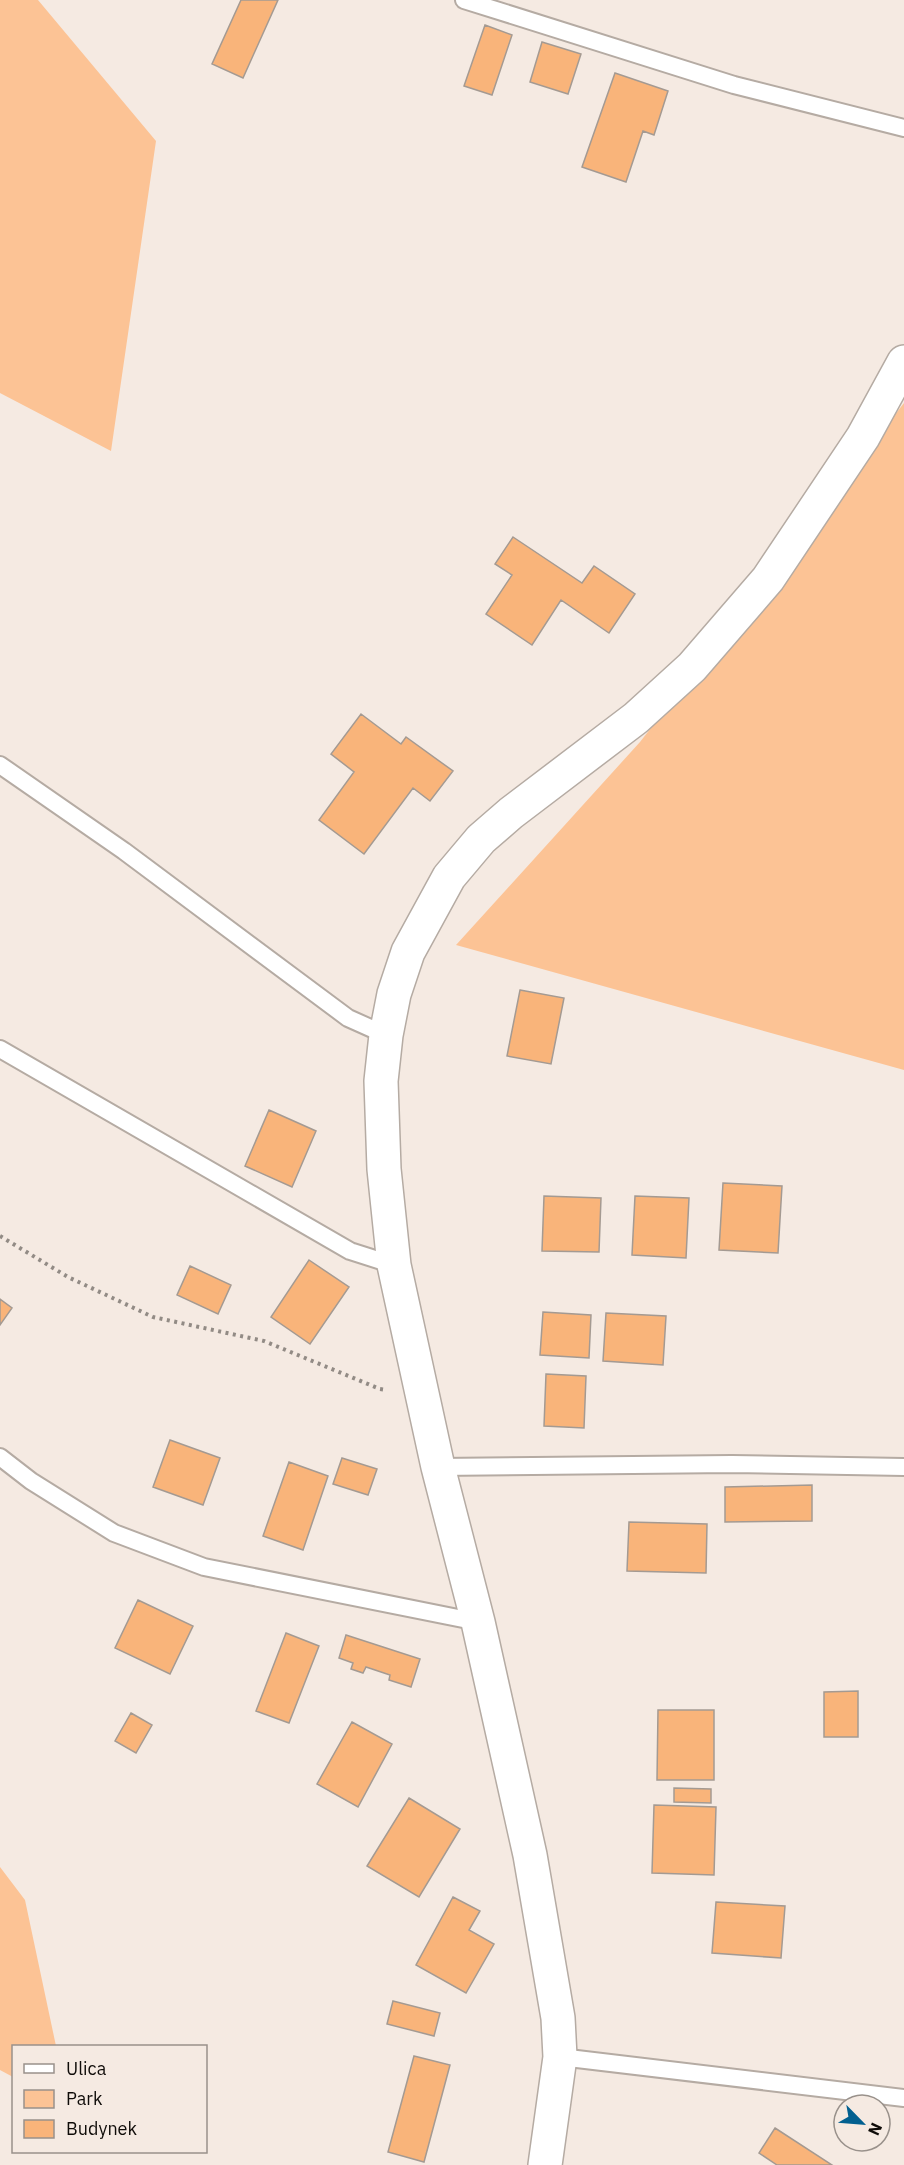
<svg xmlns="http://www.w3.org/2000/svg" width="904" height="2165" font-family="'IBM Plex Sans',sans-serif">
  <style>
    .green { fill: #fcc395 }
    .building { fill: #f9b47a; stroke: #a49a92; stroke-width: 1.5 }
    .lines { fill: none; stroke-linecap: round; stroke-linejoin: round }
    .service-casing { stroke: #b5aba3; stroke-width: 20 }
    .tertiary-casing { stroke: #b5aba3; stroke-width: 36 }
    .path { stroke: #928b85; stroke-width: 4; stroke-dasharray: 3 4.5; stroke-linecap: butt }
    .service { stroke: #fff; stroke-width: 16 }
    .tertiary { stroke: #fff; stroke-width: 33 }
  </style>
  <rect width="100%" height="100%" fill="#f5eae2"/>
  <path class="green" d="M 0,0 L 38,0 L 156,141 L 111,451 L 0,393 Z
    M 904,403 L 904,1070 L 456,945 L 640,742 Z
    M 0,1867 L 25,1900 L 56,2046 L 14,2046 L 13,2077 L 0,2070 Z"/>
  <path class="building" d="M 241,0 L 278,0 L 243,78 L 212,64 Z
    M 485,25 L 512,35 L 492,95 L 464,86 Z
    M 542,42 L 581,54 L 568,94 L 530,82 Z
    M 615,73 L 668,91 L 654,135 L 643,131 L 626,182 L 582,167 Z
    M 513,537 L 582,583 L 594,566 L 635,594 L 609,633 L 561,600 L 532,645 L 486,614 L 512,575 L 495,564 Z
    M 361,714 L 401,744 L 406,737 L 453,771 L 430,801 L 413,788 L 364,854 L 319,820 L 354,772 L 331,754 Z
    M 520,990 L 564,998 L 551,1064 L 507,1056 Z
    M 269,1110 L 316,1131 L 292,1187 L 245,1166 Z
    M 723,1183 L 782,1186 L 778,1253 L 719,1250 Z
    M 544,1196 L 601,1198 L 599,1252 L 542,1251 Z
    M 635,1196 L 689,1198 L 686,1258 L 632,1255 Z
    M 309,1260 L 349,1287 L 310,1344 L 271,1317 Z
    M 190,1266 L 231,1285 L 218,1314 L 177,1295 Z
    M 0,1299 L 12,1308 L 0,1325 Z
    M 543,1312 L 591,1315 L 589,1358 L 540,1355 Z
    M 606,1313 L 666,1316 L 663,1365 L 603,1361 Z
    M 546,1374 L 586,1376 L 584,1428 L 544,1426 Z
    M 170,1440 L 220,1458 L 203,1505 L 153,1487 Z
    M 342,1458 L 377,1469 L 368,1495 L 333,1484 Z
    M 289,1462 L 328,1476 L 303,1550 L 263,1536 Z
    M 812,1485 L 812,1521 L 725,1522 L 725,1487 Z
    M 629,1522 L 707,1524 L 706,1573 L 627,1571 Z
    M 138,1600 L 193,1626 L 170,1674 L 115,1648 Z
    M 286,1633 L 319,1646 L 289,1723 L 256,1711 Z
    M 346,1635 L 420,1659 L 411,1687 L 389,1680 L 390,1675 L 366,1667 L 363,1673 L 351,1669 L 353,1663 L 339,1658 Z
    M 858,1691 L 858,1737 L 824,1737 L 824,1692 Z
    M 658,1710 L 714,1710 L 714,1780 L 657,1780 Z
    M 131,1713 L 152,1725 L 136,1753 L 115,1741 Z
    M 352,1722 L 392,1744 L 358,1807 L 317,1784 Z
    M 674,1788 L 711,1789 L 711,1803 L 674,1802 Z
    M 409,1798 L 460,1829 L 419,1897 L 367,1866 Z
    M 654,1805 L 716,1807 L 714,1875 L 652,1873 Z
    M 453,1897 L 480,1911 L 469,1930 L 494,1944 L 466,1993 L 416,1965 Z
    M 716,1902 L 785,1906 L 781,1958 L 712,1953 Z
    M 393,2001 L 440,2013 L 434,2036 L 387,2024 Z
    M 414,2056 L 450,2065 L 424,2162 L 388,2152 Z
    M 775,2128 L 832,2165 L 777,2165 L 759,2153 Z"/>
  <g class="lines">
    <defs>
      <path id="service" d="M 464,0 L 734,85 L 904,128
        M 0,765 L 124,851 L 348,1018 L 386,1035
        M 0,1049 L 350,1251 L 394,1265
        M 0,1457 L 31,1481 L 114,1533 L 204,1567 L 478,1622
        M 438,1467 L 732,1464 L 904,1467
        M 560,2057 L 904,2098"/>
      <path id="tertiary" d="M 545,2165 L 560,2057 L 558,2018 L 530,1855 L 478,1622 L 438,1467 L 394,1265 L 384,1169 L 381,1081 L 386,1035 L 394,994 L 408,952 L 449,877 L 481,839 L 511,813 L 636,718 L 692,667 L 768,579 L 863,437 L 904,362"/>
    </defs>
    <use href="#service" class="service-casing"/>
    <use href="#tertiary" class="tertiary-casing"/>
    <path class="path" d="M 0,1236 L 68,1277 L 153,1317 L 264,1341 L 380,1389 L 387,1390"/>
    <use href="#service" class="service"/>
    <use href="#tertiary" class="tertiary"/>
  </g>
  <rect x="12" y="2045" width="195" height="108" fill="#f5eae2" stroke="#99918b" stroke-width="1.5"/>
  <rect x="24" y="2064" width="30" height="9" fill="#ffffff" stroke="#99918b" stroke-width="1.5"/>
  <text x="66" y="2075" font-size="18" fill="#0f0c09">Ulica</text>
  <rect x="24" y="2090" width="30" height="18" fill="#fcc395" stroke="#99918b" stroke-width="1.5"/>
  <text x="66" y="2105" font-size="18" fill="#0f0c09">Park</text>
  <rect x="24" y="2120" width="30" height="18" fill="#f9b47a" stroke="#99918b" stroke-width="1.5"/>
  <text x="66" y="2135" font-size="18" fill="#0f0c09">Budynek</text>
  <g transform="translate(862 2123) rotate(115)"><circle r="28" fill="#f5eae2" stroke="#99918b" stroke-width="1.5"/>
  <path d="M0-4.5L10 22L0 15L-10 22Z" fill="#026090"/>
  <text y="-9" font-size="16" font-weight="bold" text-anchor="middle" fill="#0f0c09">N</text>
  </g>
</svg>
